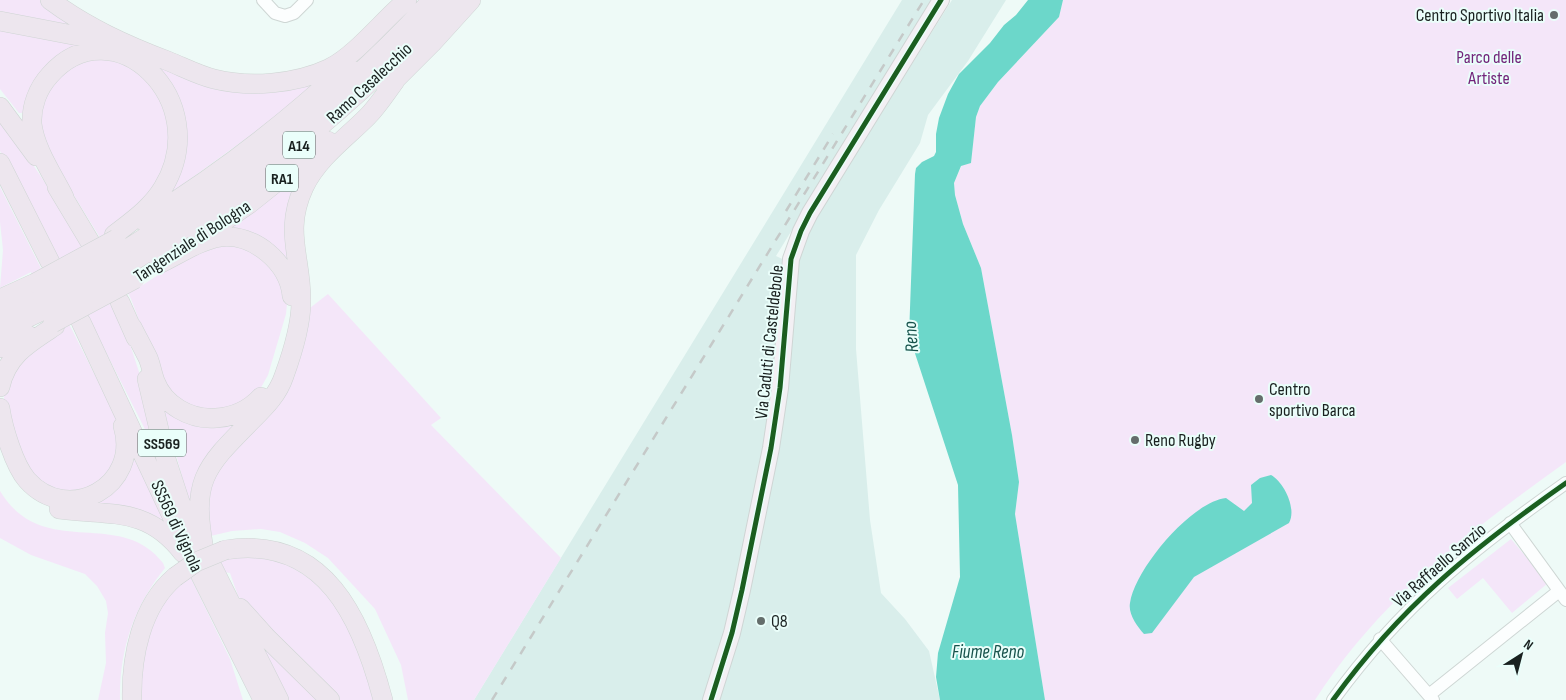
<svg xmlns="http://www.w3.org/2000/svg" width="1566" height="700" font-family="'Sofia Sans Condensed',sans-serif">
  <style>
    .built { fill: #d9eeeb }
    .green { fill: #f4e6f9 }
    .water { fill: #6cd7ca }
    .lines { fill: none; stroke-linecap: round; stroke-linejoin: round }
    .minor-casing { stroke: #ced6d4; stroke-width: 14 }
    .major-casing { stroke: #cfd5d4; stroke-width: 18 }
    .highway-casing { stroke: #cfd5d4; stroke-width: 20 }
    .minor { stroke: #fcfefe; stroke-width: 12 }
    .major { stroke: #f3f0f4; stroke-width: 16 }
    .highway { stroke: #ede6ee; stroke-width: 19 }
    .rail { stroke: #c5c9c8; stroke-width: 2.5; stroke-dasharray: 9 9; stroke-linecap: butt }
    .highway-bridge-casing { stroke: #cfd5d4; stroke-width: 20; stroke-linecap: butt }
    .highway-bridge { stroke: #ede6ee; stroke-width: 19 }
    .cycleway-casing { stroke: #eafefa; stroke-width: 8 }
    .cycleway { stroke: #1b5e20; stroke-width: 5 }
    .poi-dot { fill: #646d6b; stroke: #eafefa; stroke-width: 2 }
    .labels { text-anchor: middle; stroke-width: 4; stroke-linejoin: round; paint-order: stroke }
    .shield { fill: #eafefa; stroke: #586361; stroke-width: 1 }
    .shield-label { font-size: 16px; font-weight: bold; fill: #1a2120 }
    .poi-label { font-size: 18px; fill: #1a2120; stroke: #eafefa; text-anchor: start }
    .park-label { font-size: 18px; fill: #72247a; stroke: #eafefa }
    .street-label { font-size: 18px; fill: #1a2120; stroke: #eafefa }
    .water-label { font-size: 19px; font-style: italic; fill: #17524b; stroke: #eafefa }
  </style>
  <rect width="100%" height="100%" fill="#eefaf7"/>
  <path class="built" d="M 902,0 L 933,0 L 776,256 L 795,265 L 805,237 L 820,211 L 952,0 L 1006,0 L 968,61 L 928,115 L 920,143 L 879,210 L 856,255 L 856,349 L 870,520 L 881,593 L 905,619 L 929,651 L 940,700 L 474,700 Z"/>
  <path class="green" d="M 0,0 L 43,0 L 85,28 L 0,14 Z
    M 1063,0 L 1566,0 L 1566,462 C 1470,531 1380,599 1315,700 L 1045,700 L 1015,514 L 1019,482 L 1012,435 L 981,268 L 963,224 L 955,195 L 954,183 L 962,165 L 971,163 L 976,117 L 980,106 L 998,82 L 1059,17 Z
    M 0,25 L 86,46 L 22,113 L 19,113 L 0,89 Z
    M 139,55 L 197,78 L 315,82 L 281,113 L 167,196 L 183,140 Z
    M 82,59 L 126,60 L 168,100 L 168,167 L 126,221 L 109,231 L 138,288 L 205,245 L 213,242 L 261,252 L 288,294 L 286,314 L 268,375 L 259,391 L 237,408 L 199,412 L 166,392 L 131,299 L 99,236 L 47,152 L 37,124 L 47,86 Z
    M 0,116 L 67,215 L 124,326 L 140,375 L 154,447 L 88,317 L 0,151 Z
    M 298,178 L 301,179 L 293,276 L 228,230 Z
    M 0,187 L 118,421 L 123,453 L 98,487 L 58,492 L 27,471 L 4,405 L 4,394 L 12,366 L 60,330 L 31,272 L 0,288 L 3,250 L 0,222 Z
    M 328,294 L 441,418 L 431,425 L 561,558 L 474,700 L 408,700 L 401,665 L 375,609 L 328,558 L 305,543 L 280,532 L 261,529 L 232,531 L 206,537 L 203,517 L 214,468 L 277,402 L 306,311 Z
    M 163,406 L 240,418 L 192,499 L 188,499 Z
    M 136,459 L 166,525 L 80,504 Z
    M 0,491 C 43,562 119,506 163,563 L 165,568 C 134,606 119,651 120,700 L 98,700 L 106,663 L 105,633 L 108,613 L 106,601 L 97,586 L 85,574 L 31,555 L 0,538 Z
    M 1511,539 L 1548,583 L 1512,613 L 1483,578 L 1457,599 L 1448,588 Z
    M 269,553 L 335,594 L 376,700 L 338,700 L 249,609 L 238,596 L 230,573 L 224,572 L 216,557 Z
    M 188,572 L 230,659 L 243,700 L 136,700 L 148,624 Z
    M 259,642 L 324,700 L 289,700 Z"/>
  <path class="water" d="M 1028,0 L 1063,0 L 1059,17 L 998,82 L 980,106 L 976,117 L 971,163 L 961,166 L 954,183 L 955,195 L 963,224 L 981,268 L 1012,435 L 1019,482 L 1015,514 L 1045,700 L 940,700 L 936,677 L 938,653 L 960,577 L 958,485 L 909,335 L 915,174 L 916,168 L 922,162 L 934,156 L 936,152 L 936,134 L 939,118 L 948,94 L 959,74 L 990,43 L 1004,25 L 1016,15 Z
    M 1271,475 C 1284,482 1297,509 1289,523 L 1194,577 L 1152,633 L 1144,634 C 1137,626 1128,614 1130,603 C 1135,569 1191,502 1226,498 L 1244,511 L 1252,503 L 1251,485 L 1260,478 Z"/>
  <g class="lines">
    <defs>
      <path id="minor" d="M 263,0 L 275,13 L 285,16 L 294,13 L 307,0
        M 1510,523 L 1566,600
        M 1380,639 L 1433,700
        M 1429,695 L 1559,591
        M 1333,700 C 1401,606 1472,549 1566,483"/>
      <path id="major" d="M 711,700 L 732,633 L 742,590 L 771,448 L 780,388 L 791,259 L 801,231 L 810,213 L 941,0"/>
      <path id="highway" d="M 50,0 C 86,27 126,45 168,61 C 183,67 198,75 214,79 C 250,88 296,84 330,68 C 357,54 383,20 407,0
        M 0,21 L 104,41
        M 386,89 L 432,43 L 471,0
        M 0,107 L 36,156
        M 0,163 L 50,262
        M 57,187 L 90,242
        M 64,197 C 53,175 35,149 32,124 C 31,106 38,88 50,75 C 113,4 216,100 163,188 C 151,208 132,221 114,235
        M 144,221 C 217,176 285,124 348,65
        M 198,239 L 249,204 L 328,141
        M 121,253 C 235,181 341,100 432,0
        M 159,264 C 178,255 200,240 220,237 C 254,233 289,263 292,296
        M 127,265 C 249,189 354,107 451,0
        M 0,299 L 35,283
        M 120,302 L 136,338
        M 0,316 L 42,296
        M 81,322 L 183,540 L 263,700
        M 132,327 C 137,337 143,348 148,358 C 151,365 152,373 155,381 C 164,405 190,420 216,418 C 234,417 249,410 261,397
        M 0,331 L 48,308
        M 0,348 L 28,335
        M 147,379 L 166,459 L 180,502 L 279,700
        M 0,387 C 7,355 29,343 55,326
        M 0,408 C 3,428 14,465 27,480 C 68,526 141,486 123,426
        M 59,509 C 110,516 147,506 183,553
        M 225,550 C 325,534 362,620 383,700
        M 205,555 C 191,481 202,470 253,419 C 266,406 278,394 284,376 C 292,354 301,326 301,302 C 302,258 283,232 304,187 C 318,158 345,139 367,117 C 378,106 386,93 395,81
        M 240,608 L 267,638 L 330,700
        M 132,700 C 131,657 141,606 175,577"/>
    </defs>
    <use href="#minor" class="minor-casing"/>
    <use href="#major" class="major-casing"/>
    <use href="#highway" class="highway-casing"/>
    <use href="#minor" class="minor"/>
    <use href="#major" class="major"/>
    <use href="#highway" class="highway"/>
    <path class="rail" d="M 786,211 L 833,134
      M 492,700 L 924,0"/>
    <defs>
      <path id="highway-bridge" d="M 35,283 L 116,239
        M 42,296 L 121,253
        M 48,308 L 127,265
        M 53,323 L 135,279
        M 175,577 L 196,562 L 225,550"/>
    </defs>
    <use href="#highway-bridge" class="highway-bridge-casing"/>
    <use href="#highway-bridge" class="highway-bridge"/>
    <defs>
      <path id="cycleway" d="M 711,700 L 732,633 L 742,590 L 771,448 L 780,388 L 791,259 L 801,231 L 810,213 L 941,0
        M 1333,700 C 1401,606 1472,549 1566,483"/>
    </defs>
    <use href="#cycleway" class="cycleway-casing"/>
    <use href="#cycleway" class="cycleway"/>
  </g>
  <g class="poi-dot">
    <circle cx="1554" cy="15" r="5"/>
    <circle cx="1259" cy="399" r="5"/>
    <circle cx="1135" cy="440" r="5"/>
    <circle cx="761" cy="621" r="5"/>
  </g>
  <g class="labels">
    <g class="shield">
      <rect x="283" y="131.5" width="32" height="27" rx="4"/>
      <rect x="266" y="164.5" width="32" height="27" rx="4"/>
      <rect x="138" y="429.5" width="48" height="27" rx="4"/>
    </g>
    <g class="shield-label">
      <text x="299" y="151">A14</text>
      <text x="282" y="184">RA1</text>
      <text x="162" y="449">SS569</text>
    </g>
    <g class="poi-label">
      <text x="1544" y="21" text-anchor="end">Centro Sportivo Italia</text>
      <text x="1269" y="395">Centro<tspan x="1269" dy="21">sportivo Barca</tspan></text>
      <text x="1145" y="446">Reno Rugby</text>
      <text x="771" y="627">Q8</text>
    </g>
    <g class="park-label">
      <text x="1489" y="63">Parco delle<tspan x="1489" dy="21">Artiste</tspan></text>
    </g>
    <g class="street-label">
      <text transform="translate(369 83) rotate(-43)" y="6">Ramo Casalecchio</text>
      <text transform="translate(192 241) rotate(-33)" y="6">Tangenziale di Bologna</text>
      <text transform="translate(769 342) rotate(-84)" y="6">Via Caduti di Casteldebole</text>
      <text transform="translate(177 526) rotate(65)" y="6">SS569 di Vignola</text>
      <text transform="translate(1439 565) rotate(-41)" y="6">Via Raffaello Sanzio</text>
    </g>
    <g class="water-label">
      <text transform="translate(910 337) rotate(-95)" y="7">Reno</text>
      <text x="988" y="658">Fiume Reno</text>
    </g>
  </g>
  <g transform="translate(1521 655) rotate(36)" stroke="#eafefa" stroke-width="4" paint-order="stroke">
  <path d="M0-4L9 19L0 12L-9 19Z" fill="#1a2120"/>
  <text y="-8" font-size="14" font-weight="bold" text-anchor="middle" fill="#1a2120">N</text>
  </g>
</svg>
